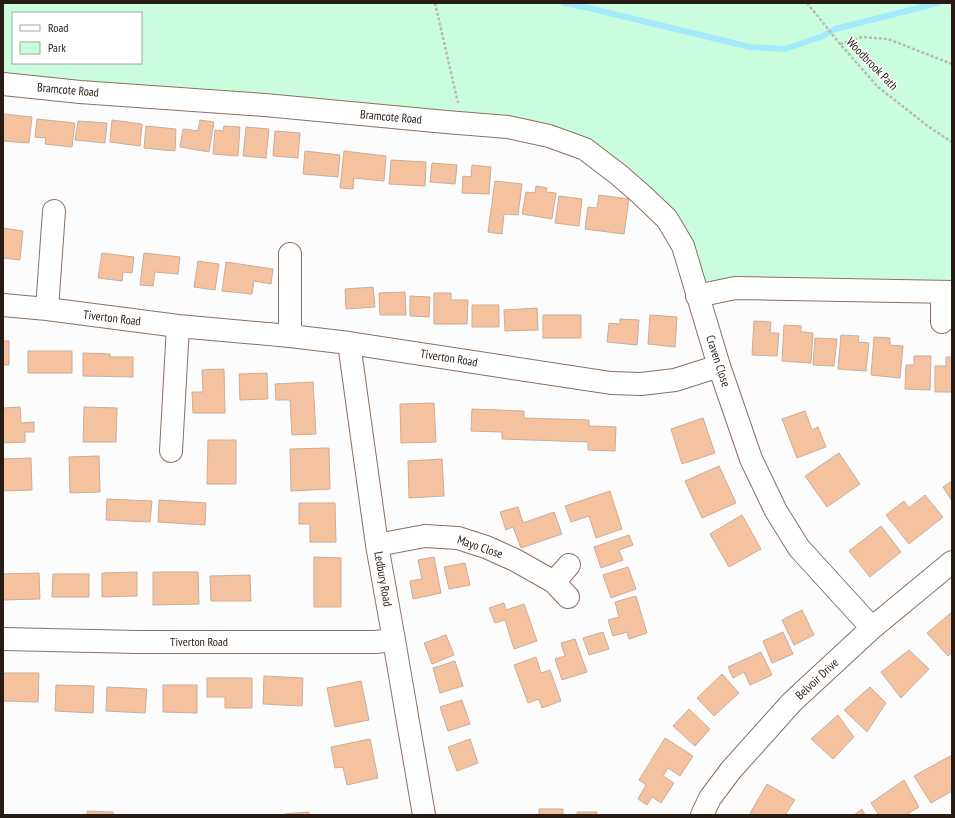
<svg xmlns="http://www.w3.org/2000/svg" width="955" height="818" font-family="'PT Sans Narrow',sans-serif">
  <style>
    .green { fill: #cafddd; fill-rule: evenodd }
    .lines { fill: none; stroke-linecap: round; stroke-linejoin: round }
    .stream { stroke: #a4eafb; stroke-width: 6 }
    .building { fill: #f4c29f; stroke: #cbad98 }
    .minor-casing { stroke: #8d6f5d; stroke-width: 24 }
    .path { stroke: #bcb8b6; stroke-width: 2.5; stroke-dasharray: 3 2; stroke-linecap: butt }
    .minor { stroke: #fff; stroke-width: 22 }
    .labels { text-anchor: middle; stroke-width: 3; stroke-linejoin: round; paint-order: stroke }
    .street-label { font-size: 12px; fill: #271b14; stroke: #fff }
  </style>
  <rect width="100%" height="100%" fill="#fcfcfc"/>
  <path class="green" d="M 3,3 L 952,3 L 952,293 L 697,296 L 683,246 L 631,185 L 556,139 L 3,84 ZM 13,13 L 141,13 L 141,63 L 13,63 Z"/>
  <g class="lines">
    <path class="stream" d="M 564,3 L 589,8 L 750,47 L 785,49 L 823,36 L 835,29 L 938,3"/>
  </g>
  <path class="building" d="M 3,114 L 32,117 L 29,143 L 3,141 Z
    M 37,119 L 75,123 L 72,147 L 45,144 L 46,138 L 35,137 Z
    M 112,120 L 142,124 L 140,146 L 110,142 Z
    M 200,120 L 214,122 L 209,152 L 180,147 L 183,129 L 198,131 Z
    M 78,121 L 107,123 L 105,143 L 75,140 Z
    M 146,126 L 176,129 L 175,151 L 144,148 Z
    M 224,126 L 240,127 L 238,156 L 213,154 L 215,130 L 223,131 Z
    M 246,127 L 269,129 L 266,158 L 243,156 Z
    M 275,131 L 300,133 L 298,158 L 273,156 Z
    M 305,151 L 340,155 L 338,177 L 303,174 Z
    M 344,151 L 386,156 L 384,181 L 354,178 L 353,189 L 340,188 Z
    M 391,160 L 426,162 L 425,186 L 389,184 Z
    M 432,163 L 457,165 L 455,184 L 430,182 Z
    M 472,165 L 491,167 L 489,194 L 462,193 L 463,176 L 471,177 Z
    M 495,181 L 522,184 L 518,215 L 504,214 L 502,234 L 488,232 Z
    M 536,186 L 547,188 L 546,192 L 556,193 L 552,219 L 522,214 L 526,192 L 535,193 Z
    M 599,195 L 629,199 L 624,234 L 585,229 L 588,207 L 597,208 Z
    M 559,196 L 582,199 L 579,226 L 555,223 Z
    M 3,228 L 23,231 L 20,260 L 3,258 Z
    M 102,253 L 134,257 L 132,273 L 123,272 L 122,281 L 98,278 Z
    M 144,253 L 180,257 L 178,274 L 155,272 L 153,286 L 140,285 Z
    M 198,261 L 219,264 L 215,290 L 194,287 Z
    M 226,262 L 273,269 L 271,284 L 254,281 L 252,294 L 222,291 Z
    M 373,287 L 375,307 L 346,309 L 345,289 Z
    M 405,292 L 406,315 L 380,315 L 379,293 Z
    M 434,293 L 451,293 L 451,300 L 468,300 L 467,324 L 434,324 Z
    M 410,296 L 430,297 L 429,317 L 410,316 Z
    M 472,305 L 499,305 L 499,327 L 472,327 Z
    M 537,308 L 538,330 L 505,331 L 504,310 Z
    M 543,315 L 581,315 L 581,338 L 543,338 Z
    M 650,315 L 677,317 L 675,347 L 648,344 Z
    M 620,319 L 639,320 L 637,345 L 607,342 L 609,323 L 620,324 Z
    M 754,321 L 771,322 L 770,333 L 779,333 L 777,356 L 752,355 Z
    M 784,325 L 801,326 L 801,332 L 813,333 L 811,363 L 782,361 Z
    M 841,335 L 859,336 L 858,342 L 869,343 L 866,371 L 838,369 Z
    M 874,337 L 890,338 L 890,345 L 903,346 L 900,378 L 871,375 Z
    M 815,338 L 837,339 L 834,366 L 813,365 Z
    M 3,341 L 9,341 L 9,365 L 3,365 Z
    M 28,351 L 72,351 L 72,373 L 28,373 Z
    M 83,353 L 110,354 L 110,357 L 133,357 L 133,377 L 83,376 Z
    M 914,356 L 931,356 L 930,390 L 905,389 L 906,365 L 914,365 Z
    M 946,357 L 952,357 L 952,392 L 935,392 L 935,366 L 946,366 Z
    M 224,369 L 225,413 L 193,413 L 192,392 L 203,392 L 202,370 Z
    M 267,373 L 268,399 L 240,400 L 239,374 Z
    M 313,382 L 316,434 L 292,435 L 290,400 L 276,400 L 275,384 Z
    M 434,403 L 436,442 L 401,443 L 400,404 Z
    M 20,407 L 21,423 L 34,422 L 34,432 L 25,432 L 25,442 L 3,443 L 3,408 Z
    M 84,407 L 117,408 L 116,442 L 83,442 Z
    M 472,409 L 524,411 L 524,418 L 589,420 L 589,426 L 616,427 L 615,451 L 588,450 L 588,442 L 502,439 L 502,432 L 471,431 Z
    M 805,411 L 812,430 L 818,427 L 826,447 L 797,458 L 782,419 Z
    M 703,418 L 715,453 L 682,464 L 671,429 Z
    M 208,440 L 236,440 L 236,484 L 207,484 Z
    M 329,448 L 330,489 L 291,491 L 290,449 Z
    M 839,453 L 860,484 L 827,507 L 805,476 Z
    M 99,456 L 100,492 L 70,493 L 69,457 Z
    M 31,458 L 32,490 L 3,491 L 3,459 Z
    M 442,459 L 444,496 L 409,498 L 408,461 Z
    M 719,466 L 736,503 L 702,518 L 685,481 Z
    M 952,481 L 952,501 L 943,487 Z
    M 610,491 L 622,529 L 596,538 L 589,516 L 571,522 L 565,506 Z
    M 925,495 L 943,517 L 909,544 L 886,515 L 904,501 L 909,508 Z
    M 107,499 L 152,501 L 150,522 L 106,520 Z
    M 159,500 L 206,503 L 205,525 L 158,522 Z
    M 299,503 L 335,503 L 336,542 L 310,542 L 310,524 L 299,524 Z
    M 518,507 L 523,523 L 554,512 L 562,534 L 521,548 L 513,527 L 506,530 L 500,512 Z
    M 742,515 L 761,549 L 729,567 L 710,534 Z
    M 881,526 L 901,552 L 870,577 L 849,551 Z
    M 629,535 L 633,545 L 619,550 L 623,560 L 601,568 L 594,547 Z
    M 314,557 L 341,558 L 341,607 L 314,607 Z
    M 434,557 L 441,593 L 413,599 L 410,581 L 422,579 L 418,560 Z
    M 465,563 L 470,585 L 449,589 L 444,567 Z
    M 628,567 L 636,589 L 611,598 L 603,575 Z
    M 137,572 L 137,596 L 102,597 L 102,573 Z
    M 153,572 L 198,572 L 199,604 L 153,605 Z
    M 39,573 L 40,599 L 3,600 L 3,574 Z
    M 53,574 L 89,574 L 89,597 L 52,597 Z
    M 250,575 L 251,601 L 211,601 L 210,576 Z
    M 636,596 L 647,633 L 629,639 L 627,632 L 613,636 L 608,620 L 619,617 L 615,602 Z
    M 504,603 L 506,610 L 524,604 L 537,641 L 514,649 L 505,620 L 495,623 L 489,608 Z
    M 802,610 L 814,635 L 794,645 L 782,620 Z
    M 952,612 L 952,652 L 948,656 L 927,633 Z
    M 603,632 L 609,649 L 589,655 L 583,638 Z
    M 783,632 L 793,654 L 772,663 L 763,641 Z
    M 446,635 L 454,655 L 432,664 L 424,643 Z
    M 575,639 L 587,672 L 562,680 L 555,659 L 565,656 L 561,643 Z
    M 909,650 L 929,669 L 901,698 L 881,672 Z
    M 761,652 L 772,675 L 750,685 L 744,672 L 733,678 L 728,667 Z
    M 536,657 L 541,673 L 550,670 L 561,701 L 542,708 L 539,699 L 528,703 L 514,665 Z
    M 455,661 L 463,686 L 440,693 L 433,668 Z
    M 3,673 L 39,673 L 38,702 L 3,701 Z
    M 722,674 L 739,693 L 714,716 L 697,698 Z
    M 264,676 L 303,678 L 302,706 L 263,704 Z
    M 207,678 L 252,678 L 252,708 L 225,708 L 225,697 L 207,697 Z
    M 361,681 L 369,720 L 335,727 L 327,688 Z
    M 56,685 L 94,686 L 93,713 L 55,711 Z
    M 163,685 L 197,685 L 197,713 L 163,712 Z
    M 107,687 L 147,689 L 145,713 L 106,711 Z
    M 870,687 L 886,703 L 867,732 L 844,710 Z
    M 462,700 L 470,724 L 448,731 L 440,707 Z
    M 689,709 L 710,729 L 695,746 L 673,726 Z
    M 838,715 L 854,737 L 833,759 L 811,739 Z
    M 665,738 L 693,756 L 680,776 L 668,768 L 663,776 L 674,783 L 661,803 L 652,797 L 647,805 L 638,799 L 646,785 L 639,780 Z
    M 370,739 L 378,778 L 347,785 L 343,767 L 335,768 L 331,747 Z
    M 470,739 L 478,763 L 457,771 L 448,747 Z
    M 952,755 L 952,791 L 931,803 L 914,776 Z
    M 904,780 L 919,807 L 906,815 L 879,815 L 871,803 Z
    M 767,784 L 795,800 L 785,815 L 753,815 L 750,813 Z
    M 539,809 L 563,809 L 563,815 L 539,815 Z
    M 862,809 L 865,815 L 854,815 Z
    M 87,811 L 113,812 L 113,815 L 87,815 Z
    M 309,812 L 309,815 L 285,815 L 284,814 Z
    M 577,812 L 597,812 L 596,815 L 577,815 Z"/>
  <g class="lines">
    <defs>
      <path id="minor" d="M 3,84 L 80,92 L 265,105 L 446,122 L 508,127 L 549,136 L 585,149 L 619,175 L 643,196 L 667,219 L 683,246 L 719,366 L 751,459 L 776,511 L 799,548 L 872,628
        M 697,296 L 735,288 L 952,292
        M 3,305 L 47,309 L 178,326 L 290,336 L 349,343 L 611,383 L 641,384 L 675,380 L 719,366
        M 47,309 L 54,211
        M 942,322 L 942,292
        M 290,336 L 290,254
        M 349,343 L 377,545 L 394,640 L 424,815
        M 171,451 L 178,326
        M 377,545 L 425,536 L 458,538 L 486,547 L 515,560 L 554,582 L 568,597
        M 554,582 L 569,565
        M 3,639 L 138,642 L 375,642 L 394,640
        M 702,815 L 710,798 L 731,770 L 792,702 L 872,628 L 952,562"/>
    </defs>
    <use href="#minor" class="minor-casing"/>
    <path class="path" d="M 435,3 L 458,103
      M 807,3 L 840,44 L 878,87 L 929,127 L 952,142
      M 840,44 L 862,37 L 888,39 L 952,64"/>
    <use href="#minor" class="minor"/>
  </g>
  <g class="labels">
    <g class="street-label">
      <text transform="translate(872 64) rotate(46)" y="4">Woodbrook Path</text>
      <text transform="translate(68 90) rotate(5)" y="4">Bramcote Road</text>
      <text transform="translate(391 117) rotate(5)" y="4">Bramcote Road</text>
      <text transform="translate(112 318) rotate(7)" y="4">Tiverton Road</text>
      <text transform="translate(449 358) rotate(9)" y="4">Tiverton Road</text>
      <text transform="translate(718 361) rotate(72)" y="4">Craven Close</text>
      <text transform="translate(480 547) rotate(19)" y="4">Mayo Close</text>
      <text transform="translate(383 579) rotate(80)" y="4">Ledbury Road</text>
      <text x="199" y="646">Tiverton Road</text>
      <text transform="translate(817 679) rotate(-43)" y="4">Belvoir Drive</text>
    </g>
  </g>
  <rect width="955" height="818" fill="none" stroke="#271b14" stroke-width="8"/>
  <rect x="12" y="12" width="130" height="52" fill="#ffffff" stroke="#a9a4a1"/>
  <rect x="20" y="25" width="20" height="6" fill="#ffffff" stroke="#a9a4a1"/>
  <text x="48" y="32" font-size="12" fill="#271b14">Road</text>
  <rect x="20" y="42" width="20" height="12" fill="#cafddd" stroke="#a9a4a1"/>
  <text x="48" y="52" font-size="12" fill="#271b14">Park</text>
</svg>
